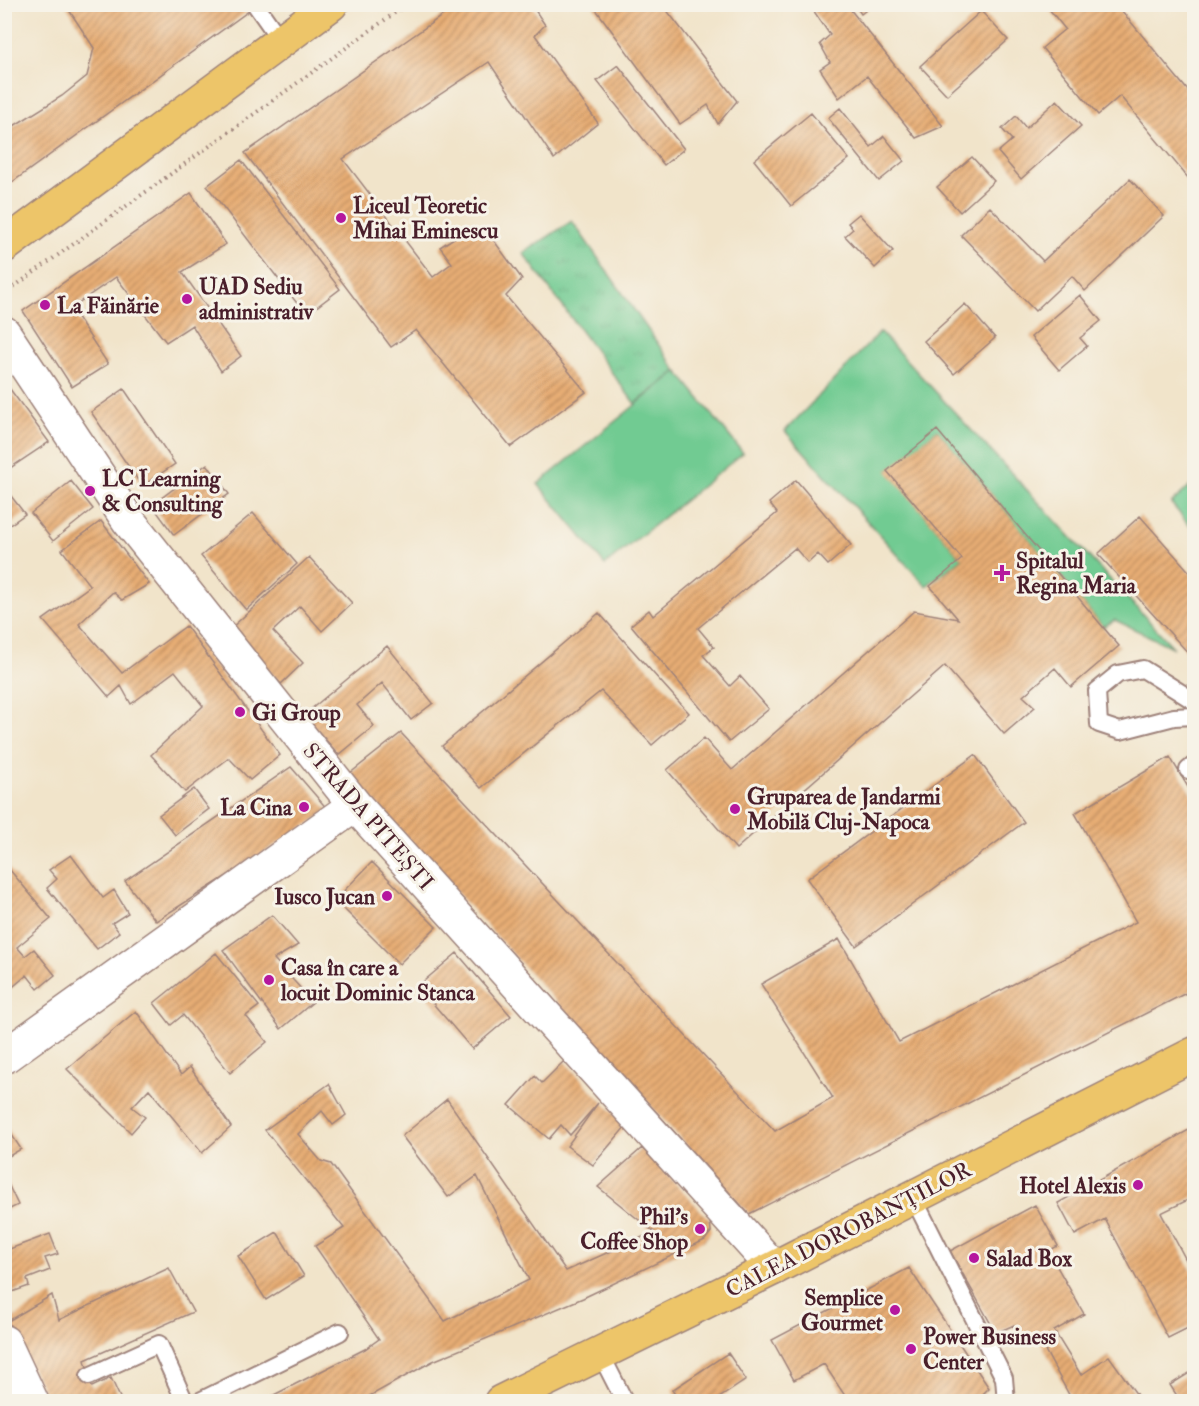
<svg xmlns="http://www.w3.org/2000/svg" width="1199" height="1406" font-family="'IM FELL Double Pica',serif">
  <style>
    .grass { fill: #71cb92; stroke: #5e755e; stroke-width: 1.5 }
    .park { fill: url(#park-tufts); stroke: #5e755e; stroke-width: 1.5 }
    .building { fill: url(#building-hatch) }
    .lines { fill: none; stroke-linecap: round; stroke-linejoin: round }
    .lane-casing { stroke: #9e827a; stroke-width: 20 }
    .street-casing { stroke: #9e827a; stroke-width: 36 }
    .primary-casing { stroke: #9e827a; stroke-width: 36 }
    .path { stroke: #9e827a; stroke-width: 4; stroke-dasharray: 1.5 4.5; stroke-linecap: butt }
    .lane { stroke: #fff; stroke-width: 16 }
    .street { stroke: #fff; stroke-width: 33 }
    .primary { stroke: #edc569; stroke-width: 33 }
    .poi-dot { fill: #b5179e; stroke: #f7f3e8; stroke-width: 2 }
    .labels { text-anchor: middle; stroke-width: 6; stroke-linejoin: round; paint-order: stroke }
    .poi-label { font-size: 22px; font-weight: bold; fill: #4a1f2b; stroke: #f7f3e8; text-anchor: start }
    .street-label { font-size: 22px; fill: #4a1f2b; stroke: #f7f3e8 }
  </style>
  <defs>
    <pattern id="park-tufts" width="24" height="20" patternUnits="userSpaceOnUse" patternTransform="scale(1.5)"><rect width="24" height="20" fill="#71cb92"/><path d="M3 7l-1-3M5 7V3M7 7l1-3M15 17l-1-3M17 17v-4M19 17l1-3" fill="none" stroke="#63ae7e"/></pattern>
    <pattern id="building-hatch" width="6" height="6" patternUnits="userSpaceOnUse" patternTransform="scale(1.5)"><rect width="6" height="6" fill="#e7ad74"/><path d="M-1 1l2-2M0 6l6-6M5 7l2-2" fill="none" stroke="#bd8c5f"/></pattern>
  </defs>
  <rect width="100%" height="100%" fill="#f7f3e8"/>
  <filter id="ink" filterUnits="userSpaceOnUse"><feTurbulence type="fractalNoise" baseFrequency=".0167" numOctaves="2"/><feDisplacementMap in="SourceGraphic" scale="12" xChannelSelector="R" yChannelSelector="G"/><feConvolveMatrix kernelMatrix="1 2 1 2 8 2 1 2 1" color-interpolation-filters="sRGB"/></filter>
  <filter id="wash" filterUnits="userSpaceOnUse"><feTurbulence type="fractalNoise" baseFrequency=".008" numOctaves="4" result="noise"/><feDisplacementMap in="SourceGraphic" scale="24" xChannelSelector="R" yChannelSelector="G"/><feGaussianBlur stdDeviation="1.35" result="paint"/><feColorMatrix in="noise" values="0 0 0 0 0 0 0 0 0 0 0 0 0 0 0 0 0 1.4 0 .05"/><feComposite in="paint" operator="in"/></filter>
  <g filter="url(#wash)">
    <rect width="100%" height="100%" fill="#f1e4ca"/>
    <path class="grass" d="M 880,332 L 1174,648 L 1115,620 L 1103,627 L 937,430 L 888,471 L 962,559 L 926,586 L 785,431 Z
      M 677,371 L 743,453 L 605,565 L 538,484 Z
      M 1194,483 L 1194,531 L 1171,503 Z"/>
    <path class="park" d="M 572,221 L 677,371 L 635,404 L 523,253 Z"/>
    <g id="blocks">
      <path class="building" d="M 65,4 L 246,4 L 250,10 L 4,188 L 4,132 L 62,96 L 87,76 L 94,48 Z
        M 459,4 L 531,4 L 545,25 L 535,35 L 598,123 L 554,159 L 489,62 L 343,159 L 433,277 L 452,263 L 440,247 L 463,232 L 489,234 L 522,279 L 506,296 L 586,392 L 511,447 L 416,330 L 391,347 L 245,153 Z
        M 592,4 L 662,4 L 737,101 L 718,124 L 708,105 L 680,124 Z
        M 809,4 L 846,4 L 943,126 L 916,138 L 867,76 L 839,98 L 820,69 L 830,62 L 820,44 L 830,35 Z
        M 854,4 L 874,4 L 861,14 Z
        M 1045,4 L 1116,4 L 1194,98 L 1194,185 L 1120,96 L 1098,115 L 1042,48 L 1065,29 Z
        M 981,11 L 1008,40 L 947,95 L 920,66 Z
        M 618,65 L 684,149 L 664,165 L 597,81 Z
        M 1057,100 L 1081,126 L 1021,179 L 998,152 L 1012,140 L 1002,129 L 1016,116 L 1026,128 Z
        M 840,108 L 871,147 L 884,136 L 904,161 L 879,181 L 828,118 Z
        M 811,113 L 849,159 L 791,206 L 754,160 Z
        M 972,157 L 994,181 L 960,212 L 937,187 Z
        M 241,160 L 340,289 L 306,315 L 207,186 Z
        M 1130,179 L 1164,216 L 1085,291 L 1072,276 L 1035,311 L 961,235 L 990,207 L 1043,261 Z
        M 191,193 L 226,244 L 182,272 L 241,356 L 221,371 L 192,325 L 166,342 L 116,277 L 71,308 L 108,364 L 72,387 L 23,311 Z
        M 859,214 L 893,251 L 875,268 L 845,236 L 853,229 L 848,223 Z
        M 1080,295 L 1101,321 L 1080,338 L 1087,346 L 1059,370 L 1031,337 Z
        M 965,304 L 995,338 L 954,374 L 924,341 Z
        M 4,381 L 49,442 L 4,472 Z
        M 124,389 L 175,464 L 142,486 L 91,412 Z
        M 937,430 L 1119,646 L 1071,687 L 1055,668 L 1023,696 L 1035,707 L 1004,734 L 945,666 L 736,849 L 667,770 L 704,738 L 732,770 L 914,611 L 958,619 L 930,586 L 962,559 L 887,471 Z
        M 207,464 L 229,494 L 174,535 L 152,505 Z
        M 796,480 L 851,545 L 828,565 L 818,554 L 808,563 L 795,548 L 698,628 L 714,647 L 703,655 L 730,686 L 740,676 L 769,709 L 729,742 L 631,625 L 649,610 L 653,616 L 777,513 L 769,503 Z
        M 71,481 L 93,509 L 53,541 L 31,513 Z
        M 4,487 L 25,514 L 4,529 Z
        M 253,513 L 297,564 L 246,610 L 201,556 Z
        M 1140,516 L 1194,577 L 1194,653 L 1191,656 L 1098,554 Z
        M 101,521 L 149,584 L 122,600 L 113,592 L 79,624 L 122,673 L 186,626 L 280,755 L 250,780 L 229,758 L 185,792 L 151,755 L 203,706 L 175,671 L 131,704 L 121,686 L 109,697 L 43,620 L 90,586 L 62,550 Z
        M 309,557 L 352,603 L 322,631 L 300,606 L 273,631 L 303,663 L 281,684 L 230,629 Z
        M 599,613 L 689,713 L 652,745 L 601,691 L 481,788 L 442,746 Z
        M 387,646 L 433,703 L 411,720 L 382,683 L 357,705 L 374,726 L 339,755 L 304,715 Z
        M 401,733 L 775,1131 L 833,1098 L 761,984 L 839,939 L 899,1042 L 1136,922 L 1075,813 L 1170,757 L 1194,797 L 1194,989 L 749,1214 L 349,774 Z
        M 975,755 L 1024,822 L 856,946 L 807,879 Z
        M 291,767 L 329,811 L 156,921 L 125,881 Z
        M 194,789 L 209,809 L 175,835 L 159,815 Z
        M 71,855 L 103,898 L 114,890 L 128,913 L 112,923 L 119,932 L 97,949 L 47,888 L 57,879 L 49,870 Z
        M 372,862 L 436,927 L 399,964 L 335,900 Z
        M 4,863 L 51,919 L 17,947 L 25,956 L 34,949 L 55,975 L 38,989 L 27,975 L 9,990 L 4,985 Z
        M 272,915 L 298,945 L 274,959 L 313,1002 L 281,1029 L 223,950 Z
        M 216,953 L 259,1006 L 246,1016 L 267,1042 L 230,1073 L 183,1015 L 171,1025 L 154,1003 Z
        M 457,953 L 511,1016 L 472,1049 L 418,986 Z
        M 136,1011 L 181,1075 L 190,1067 L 231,1127 L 202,1153 L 149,1089 L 132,1107 L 145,1117 L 131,1133 L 67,1069 Z
        M 564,1061 L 626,1126 L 593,1165 L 567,1146 L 598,1103 L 570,1135 L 561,1125 L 549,1139 L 509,1105 L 535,1076 L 542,1083 Z
        M 329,1084 L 346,1115 L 333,1125 L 322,1111 L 298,1134 L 321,1161 L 331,1164 L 445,1321 L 529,1280 L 477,1176 L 448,1197 L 402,1136 L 447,1099 L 566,1271 L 654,1232 L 598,1187 L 642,1148 L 710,1220 L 711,1232 L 705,1240 L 583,1298 L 433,1361 L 359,1402 L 260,1402 L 365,1349 L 379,1339 L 315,1246 L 344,1228 L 265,1130 Z
        M 4,1123 L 21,1149 L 4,1159 Z
        M 1194,1127 L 1194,1197 L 1161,1213 L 1194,1275 L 1194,1325 L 1168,1338 L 1105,1219 L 1075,1235 L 1058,1203 Z
        M 7,1182 L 18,1205 L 4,1212 L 4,1184 Z
        M 1035,1205 L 1058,1246 L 1048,1251 L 1084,1314 L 1054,1331 L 1081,1375 L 1109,1356 L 1142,1402 L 1073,1402 L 1040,1341 L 1023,1346 L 1014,1325 L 996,1333 L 950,1251 Z
        M 277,1232 L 304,1276 L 266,1300 L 238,1256 Z
        M 50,1234 L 58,1254 L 45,1258 L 50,1270 L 27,1279 L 29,1286 L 4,1295 L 4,1251 Z
        M 169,1268 L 193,1312 L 85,1360 L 92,1387 L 111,1378 L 122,1402 L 49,1402 L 8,1321 L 52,1295 L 59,1320 Z
        M 909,1268 L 989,1388 L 982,1395 L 986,1402 L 849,1402 L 824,1364 L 794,1380 L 772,1340 Z
        M 728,1353 L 746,1380 L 713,1402 L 680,1402 L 672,1390 Z
        M 1194,1370 L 1194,1402 L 1181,1402 L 1170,1385 Z"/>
    </g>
  </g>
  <g filter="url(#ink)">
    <use href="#blocks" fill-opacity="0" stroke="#9e827a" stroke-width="1.5"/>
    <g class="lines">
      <defs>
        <path id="lane" d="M 255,4 L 281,41
          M 1194,701 L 1143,669 L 1118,674 L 1097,691 L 1099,724 L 1120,731 L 1174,717 L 1194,716
          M 1188,770 L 1194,765
          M 913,1197 L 1004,1378 L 1006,1402
          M 600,1353 L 625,1402
          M 89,1376 L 159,1344 L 185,1402
          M 198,1402 L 340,1332"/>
        <path id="street" d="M 4,333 L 128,520 L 355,805 L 774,1268
          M 4,1057 L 355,805
          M 4,1342 L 32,1402"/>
        <path id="primary" d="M 4,246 L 331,4
          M 501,1402 L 774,1268 L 1194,1054"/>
      </defs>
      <use href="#lane" class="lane-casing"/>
      <use href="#street" class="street-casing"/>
      <use href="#primary" class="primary-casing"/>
      <path class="path" d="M 4,294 L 407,4"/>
      <use href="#lane" class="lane"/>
      <use href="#street" class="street"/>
      <use href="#primary" class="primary"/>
    </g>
  </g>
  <g class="poi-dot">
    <circle cx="341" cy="218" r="6"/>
    <circle cx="187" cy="299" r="6"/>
    <circle cx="45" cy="305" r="6"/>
    <circle cx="90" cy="491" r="6"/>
    <path d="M999 564h6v6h6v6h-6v6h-6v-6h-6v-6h6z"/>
    <circle cx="240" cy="712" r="6"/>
    <circle cx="304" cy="807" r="6"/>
    <circle cx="735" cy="809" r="6"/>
    <circle cx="387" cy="896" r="6"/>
    <circle cx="269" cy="980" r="6"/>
    <circle cx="1138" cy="1185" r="6"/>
    <circle cx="700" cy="1229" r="6"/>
    <circle cx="974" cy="1258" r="6"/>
    <circle cx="895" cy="1310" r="6"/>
    <circle cx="911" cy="1349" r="6"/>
  </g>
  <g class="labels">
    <g class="poi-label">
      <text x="353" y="213">Liceul Teoretic<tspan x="353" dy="25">Mihai Eminescu</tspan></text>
      <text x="199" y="294">UAD Sediu<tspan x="199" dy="25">administrativ</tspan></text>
      <text x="57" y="313">La Făinărie</text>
      <text x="102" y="486">LC Learning<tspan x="102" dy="25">&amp; Consulting</tspan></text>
      <text x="1016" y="568">Spitalul<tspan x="1016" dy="25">Regina Maria</tspan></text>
      <text x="252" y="720">Gi Group</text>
      <text x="747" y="804">Gruparea de Jandarmi<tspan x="747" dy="25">Mobilă Cluj-Napoca</tspan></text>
      <text x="292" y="815" text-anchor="end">La Cina</text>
      <text x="375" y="904" text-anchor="end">Iusco Jucan</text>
      <text x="281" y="975">Casa în care a<tspan x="281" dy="25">locuit Dominic Stanca</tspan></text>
      <text x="1126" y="1193" text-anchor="end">Hotel Alexis</text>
      <text x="688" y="1224" text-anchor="end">Phil's<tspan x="688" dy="25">Coffee Shop</tspan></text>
      <text x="986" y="1266">Salad Box</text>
      <text x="883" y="1305" text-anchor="end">Semplice<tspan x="883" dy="25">Gourmet</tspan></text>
      <text x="923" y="1344">Power Business<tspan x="923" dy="25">Center</tspan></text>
    </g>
    <g class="street-label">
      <text transform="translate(369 816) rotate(49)" y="8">STRADA PITEȘTI</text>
      <text transform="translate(848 1229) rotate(-27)" y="8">CALEA DOROBANȚILOR</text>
    </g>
  </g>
  <rect width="1199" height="1406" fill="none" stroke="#f7f3e8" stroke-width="24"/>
</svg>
